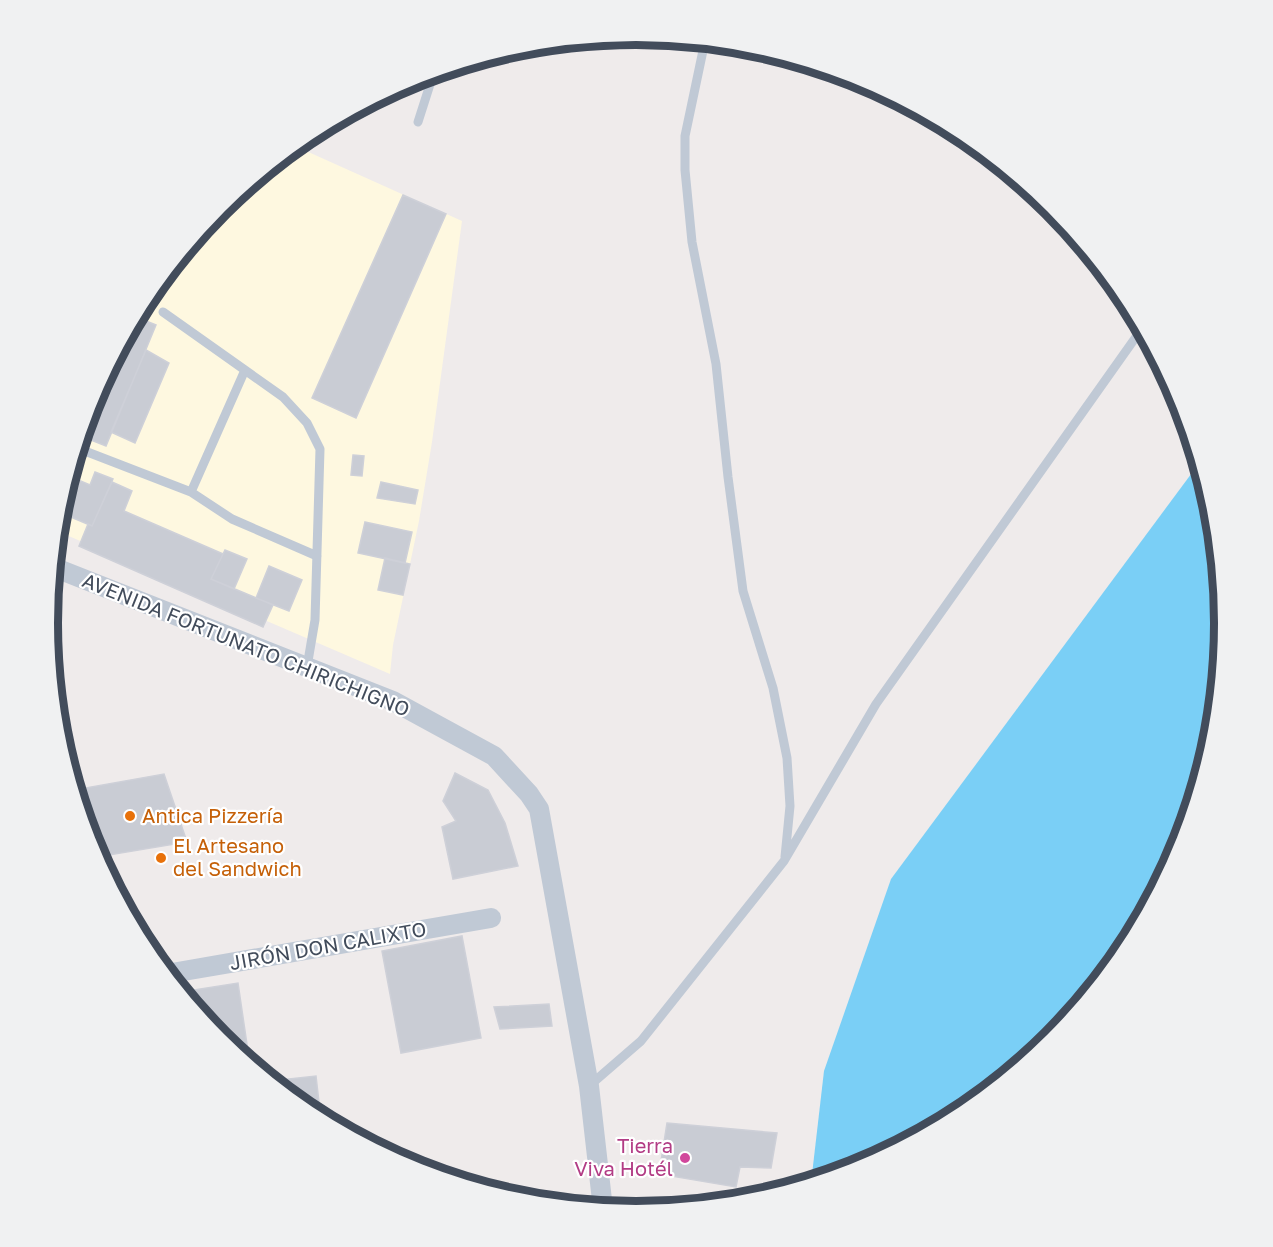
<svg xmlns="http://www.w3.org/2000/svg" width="1273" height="1247" font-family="'Golos Text',sans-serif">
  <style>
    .commercial { fill: #fef8e0 }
    .water { fill: #7acff6 }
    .building { fill: #c9ccd4; stroke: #ced0d8; stroke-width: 1.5 }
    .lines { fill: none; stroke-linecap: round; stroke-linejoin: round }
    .lane { stroke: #c0c9d5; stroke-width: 9 }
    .street { stroke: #c0c9d5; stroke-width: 20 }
    .food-dot { fill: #e8710a; stroke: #fff; stroke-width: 2 }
    .hotel-dot { fill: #d1479c; stroke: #fff; stroke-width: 2 }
    .labels { text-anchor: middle; stroke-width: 4.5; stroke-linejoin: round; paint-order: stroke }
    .street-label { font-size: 20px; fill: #424c5b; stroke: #fff }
    .food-label { font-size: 20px; fill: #c56008; stroke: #fff; text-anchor: start }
    .hotel-label { font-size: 20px; fill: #b23c85; stroke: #fff; text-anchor: end }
    .rim { fill: none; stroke: #424c5b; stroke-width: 8 }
  </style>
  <rect width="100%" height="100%" fill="#efebeb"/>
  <path class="commercial" d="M 295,146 L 462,221 L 432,442 L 419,521 L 393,645 L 390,674 L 57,531 L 59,508 L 92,398 L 147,296 L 220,207 Z"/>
  <path class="water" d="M 1200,462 L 1214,509 L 1225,624 L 1214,739 L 1181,849 L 1126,951 L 1053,1040 L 963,1113 L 862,1168 L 811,1183 L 824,1071 L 891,879 Z"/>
  <path class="building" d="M 403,195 L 446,214 L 356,418 L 312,398 Z
    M 136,317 L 156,325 L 106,446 L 81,436 L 92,398 Z
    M 146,350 L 169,363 L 135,443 L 111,432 Z
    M 353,455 L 364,456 L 362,476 L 351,475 Z
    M 95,472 L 113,479 L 92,526 L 59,512 L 69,476 L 90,485 Z
    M 112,482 L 132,491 L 124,511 L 223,554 L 211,579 L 273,605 L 263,627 L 79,546 L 88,524 L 92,526 Z
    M 381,482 L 418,490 L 415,504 L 377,498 Z
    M 365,522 L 412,532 L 405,563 L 358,553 Z
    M 225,550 L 247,559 L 234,589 L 211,579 Z
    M 385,558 L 410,564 L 403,595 L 378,590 Z
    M 269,566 L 302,580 L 289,611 L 256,598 Z
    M 455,773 L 488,790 L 505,823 L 518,866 L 453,879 L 442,827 L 456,821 L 443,801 Z
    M 164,774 L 187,842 L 97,857 L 92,849 L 74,790 Z
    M 462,936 L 481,1038 L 401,1053 L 382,951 Z
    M 238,983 L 250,1065 L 220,1040 L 181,992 Z
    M 549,1004 L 552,1026 L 500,1029 L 494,1007 Z
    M 316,1076 L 321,1120 L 309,1113 L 270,1081 Z
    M 667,1123 L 777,1133 L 771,1168 L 740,1167 L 736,1187 L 659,1174 Z"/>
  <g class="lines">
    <path class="lane" d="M 705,41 L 685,136 L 685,170 L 692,242 L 716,364 L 728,477 L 743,591 L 773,688 L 787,758 L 790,806 L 785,857
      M 418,122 L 434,72
      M 163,312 L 283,397 L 307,423 L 320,449 L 315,620 L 307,667
      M 77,448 L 191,492 L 232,519 L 317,556
      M 191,492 L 245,370
      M 589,1086 L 641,1041 L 784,861 L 876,704 L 1143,327"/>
    <path class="street" d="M 53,567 L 393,701 L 494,756 L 529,794 L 539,809 L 589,1086 L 603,1209
      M 166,974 L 491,918"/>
  </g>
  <g class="food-dot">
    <circle cx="130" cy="816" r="6"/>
    <circle cx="161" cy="858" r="6"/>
  </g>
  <circle class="hotel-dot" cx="685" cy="1158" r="6"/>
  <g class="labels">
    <g class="street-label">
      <text transform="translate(246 645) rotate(22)" y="7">AVENIDA FORTUNATO CHIRICHIGNO</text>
      <text transform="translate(328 946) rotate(-10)" y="7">JIRÓN DON CALIXTO</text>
    </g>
    <g class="food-label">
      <text x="142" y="823">Antica Pizzería</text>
      <text x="173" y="853">El Artesano<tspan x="173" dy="23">del Sandwich</tspan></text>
    </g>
    <g class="hotel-label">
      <text x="673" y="1153">Tierra<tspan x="673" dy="23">Viva Hotél</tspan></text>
    </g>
  </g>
  <path d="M0 0H1273V1247H0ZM58 623a578 578 0 1 1 1156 0a578 578 0 1 1-1156 0Z" fill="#f0f1f2" fill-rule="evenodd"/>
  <path class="rim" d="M58 623a578 578 0 1 1 1156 0a578 578 0 1 1-1156 0Z"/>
</svg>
